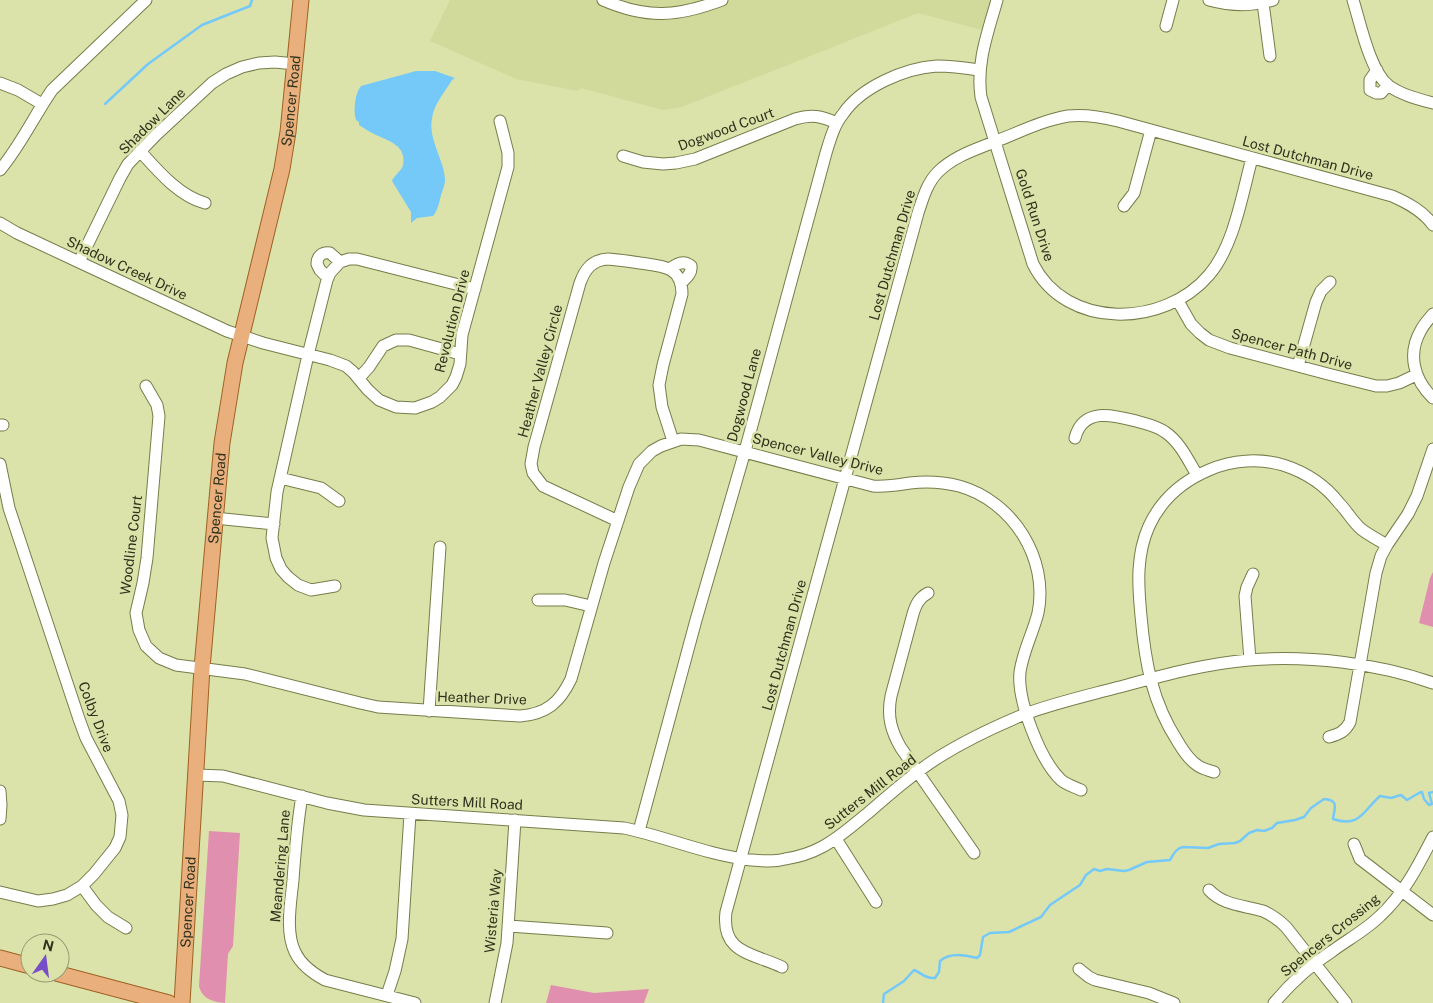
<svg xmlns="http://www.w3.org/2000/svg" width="1433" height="1003" font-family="'Public Sans',sans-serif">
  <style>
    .built { fill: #d1da9b }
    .green { fill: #e08fae }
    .water { fill: #74c9f9 }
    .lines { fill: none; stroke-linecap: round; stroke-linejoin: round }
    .stream { stroke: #74c9f9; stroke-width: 2.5 }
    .minor-casing { stroke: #767d49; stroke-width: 13 }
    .major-casing { stroke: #9f6022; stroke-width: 17 }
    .minor { stroke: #fff; stroke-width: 11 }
    .major { stroke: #e9af7d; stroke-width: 15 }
    .labels { text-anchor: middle; stroke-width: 5; stroke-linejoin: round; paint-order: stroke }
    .street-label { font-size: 14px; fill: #2f321c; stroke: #dbe3ab }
  </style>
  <rect width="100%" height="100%" fill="#dbe3ab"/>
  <path class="built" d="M 450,0 L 1002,0 L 993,33 L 918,13 L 682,107 L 663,110 L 581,88 L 578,91 L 516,79 L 430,41 Z"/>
  <path class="green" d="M 1433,572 L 1433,627 L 1419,623 L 1430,578 Z
    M 209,831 L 240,833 L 233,946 L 228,954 L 225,1003 C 213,1002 202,999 199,986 Z
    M 551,985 L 594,993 L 649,989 L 644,1003 L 546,1003 Z"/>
  <path class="water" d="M 416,71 L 435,71 L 455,78 L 452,80 C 445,92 434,104 432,118 C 428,140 444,159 445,179 C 445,185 443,189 441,195 C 439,203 438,210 433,216 L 417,218 L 411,223 L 411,212 L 392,181 C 394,175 401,172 403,165 C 407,146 389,141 376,135 C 370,132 365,129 359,125 L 359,122 L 356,120 C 353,111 355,93 361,86 Z"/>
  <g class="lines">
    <path class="stream" d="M 105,104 L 148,64 L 202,25 L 250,6 L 252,0
      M 883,1003 L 884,994 L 904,981 L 914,970 C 922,973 925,979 935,978 L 939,972 L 940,961 C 950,952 965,955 977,958 L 980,955 L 983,937 L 990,933 L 1009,932 L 1041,917 L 1050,905 L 1080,885 L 1086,875 L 1094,869 L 1100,871 L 1107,869 L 1124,871 L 1129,870 L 1147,862 L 1170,860 C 1173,855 1176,848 1183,847 L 1208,848 L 1219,844 L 1235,843 L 1240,841 L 1249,833 L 1257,830 L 1264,831 L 1272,828 L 1277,823 L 1295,820 L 1304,817 L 1311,808 L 1324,799 C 1340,800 1334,809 1333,819 C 1360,828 1363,811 1380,796 L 1391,798 L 1401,795 L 1407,800 L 1419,793 L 1422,792 L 1424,799 L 1429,805 L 1432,804 L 1429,793 L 1433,792"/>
    <defs>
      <path id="minor" d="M 603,0 C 647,19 677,17 722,0
        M 997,0 C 988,32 976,63 981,97 L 1033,264 C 1066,330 1164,328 1209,275 C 1234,246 1242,195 1252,158
        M 1209,0 C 1231,6 1251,7 1273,0
        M 1353,0 C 1360,22 1370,72 1389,86 C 1402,95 1418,99 1433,103
        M 1263,3 L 1270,56
        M 1166,26 L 1173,0
        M 1377,70 L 1370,80 L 1370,90 L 1376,93 L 1381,93 L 1388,85
        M 0,83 L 18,90 L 42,104
        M 140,151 C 158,171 179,196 205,203
        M 623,156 L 643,162 L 663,164 L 676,163 L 695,159 L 795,119 C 812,114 821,116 837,123
        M 0,170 C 21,145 34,116 52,90 L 146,0
        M 1124,206 L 1134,193 L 1151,130
        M 0,223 L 17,233 L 79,262 L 227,331 L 263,343 L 330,360 L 346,366 L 353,372 L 368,390 L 379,400 L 396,407 L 415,408 L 432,402 L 440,397 L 452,385 L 456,377 L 460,364 L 462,335 L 508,167 L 508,153 L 500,121
        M 79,262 L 120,178 L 128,164 L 156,135 L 212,83 L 226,74 L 242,67 L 259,63 L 275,62 L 295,64
        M 670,269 C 677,263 684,260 691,266 C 692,274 686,278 681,283
        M 328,278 L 320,270 L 317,264 C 317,256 322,252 330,253 L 340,262
        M 1178,301 L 1191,324 L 1200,333 L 1209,340 L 1230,348 L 1328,374 L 1376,386 L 1387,386 L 1399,383 L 1416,375
        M 1433,314 C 1429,319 1424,324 1421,330 C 1407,354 1414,380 1433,398
        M 1298,366 L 1316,302 L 1321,291 L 1330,282
        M 359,378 L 369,367 L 383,346 L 396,340 L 409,340 L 460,354
        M 146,386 L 157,405 L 159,416 L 147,558 L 143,583 L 136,613 L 139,630 L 146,646 L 159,658 L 176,665 L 245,674 L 360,703 L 378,707 L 520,716 C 547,714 560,702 571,679 L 604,563 L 629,487 L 639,464 L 652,451 L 661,446 L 681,439 L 699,440 L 873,486 C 886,487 897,485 910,483 C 927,481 943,482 959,486 C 1013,501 1049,559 1038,613 C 1033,633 1023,651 1020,672 C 1017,700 1040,760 1061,780 C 1067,785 1075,787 1081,790
        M 0,425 L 3,425
        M 1075,438 C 1083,407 1113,415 1136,421 C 1146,424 1157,426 1165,432 C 1180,442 1188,460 1197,475
        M 0,464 L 9,508 L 79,719 L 86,738 L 119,801 L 122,815 L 120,837 L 115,848 L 94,874 L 82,886 L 67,895 L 53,899 L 38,901 L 0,892
        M 280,478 L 321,488 L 339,501
        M 215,518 L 274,524
        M 618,521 L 543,486 L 533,473 L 531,464 L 534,447 L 580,283 C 585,269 592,260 608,259 C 619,260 629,261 640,263 C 662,266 682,266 682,294 L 663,365 L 659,385 L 662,407 L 673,441
        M 335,586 L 311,590 L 298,585 L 288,577 L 281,569 L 276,558 L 272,538 L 277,492 L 308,355 L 327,280 L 330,273 L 340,262 L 349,259 L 357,259 L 475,289
        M 928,593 C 919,598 916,604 913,614 L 891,696 C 887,716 891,731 901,748 L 974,853
        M 538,600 L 565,600 L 591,606
        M 1250,660 L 1245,596 L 1247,587 L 1253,574
        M 429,711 L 440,547
        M 1329,737 C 1339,734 1345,732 1350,722 L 1376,573 L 1381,556 L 1387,545 L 1408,514 L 1417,496 L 1433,449
        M 1214,772 C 1208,770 1202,769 1197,765 C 1188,759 1183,750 1178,742 C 1152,702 1145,662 1141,616 C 1138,585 1136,555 1149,526 C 1161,500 1183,481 1209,470 C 1232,460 1259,458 1283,465 C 1305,472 1325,485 1339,503 C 1347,511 1352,521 1361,529 C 1369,535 1378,540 1387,545
        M 196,775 L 223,776 L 327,803 L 364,810 L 624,828 C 667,837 707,855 751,860 C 763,861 774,862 785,859 C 798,857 811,853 822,847 C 839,838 853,825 868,813 C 891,793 914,773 939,757 C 966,740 996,726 1025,714 C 1052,704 1081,697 1108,690 C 1154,678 1201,664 1249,660 C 1308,655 1376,663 1433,683
        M 0,791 L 1,805 L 0,819
        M 302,796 C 297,824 295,852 293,880 C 291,901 285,932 295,952 C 301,965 312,973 325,980 L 415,1003
        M 639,831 L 696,620 L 745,451 L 826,153 C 830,140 834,125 843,114 C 861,87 905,68 937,66 C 951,66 966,68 979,70
        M 836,839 L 876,902
        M 1354,844 L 1360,859 L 1433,915
        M 82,886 L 96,905 L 108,917 L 126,928
        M 1209,890 C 1224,906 1244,905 1263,911 C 1272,915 1279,920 1286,927 L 1346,1003
        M 509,926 L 607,933
        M 782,967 C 753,953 721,954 726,912 L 918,213 C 923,198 927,183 938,172 C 955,155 978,149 999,140 C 1022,131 1044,120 1068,116 C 1085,114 1102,117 1118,121 L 1392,196 C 1408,203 1423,211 1433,225
        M 1079,969 L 1089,977 L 1095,980 L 1149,993 L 1174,1003
        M 387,995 L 395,971 L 402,939 L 410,814
        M 495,1003 L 507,943 L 515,820
        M 1274,1003 C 1291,983 1309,966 1331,952 C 1347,940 1366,930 1380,916 C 1404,894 1418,866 1433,837"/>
      <g id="major">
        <path d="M 0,958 L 30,966"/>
        <path d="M 56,973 L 169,1003"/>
        <path id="s1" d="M 182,1003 L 202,668 L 222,443 L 235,363 L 282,169 L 288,132 L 301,0"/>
      </g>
    </defs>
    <use href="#minor" class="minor-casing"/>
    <use href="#major" class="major-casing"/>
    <use href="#minor" class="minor"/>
    <use href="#major" class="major"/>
  </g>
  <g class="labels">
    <g class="street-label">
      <text dy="5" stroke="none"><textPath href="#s1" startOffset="911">Spencer Road</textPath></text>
      <text transform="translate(152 121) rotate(-45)" y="5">Shadow Lane</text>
      <text transform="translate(726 129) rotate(-20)" y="5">Dogwood Court</text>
      <text transform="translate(1308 158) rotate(15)" y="5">Lost Dutchman Drive</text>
      <text transform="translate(1035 215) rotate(72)" y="5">Gold Run Drive</text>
      <text transform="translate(892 255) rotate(-74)" y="5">Lost Dutchman Drive</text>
      <text transform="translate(127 268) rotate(25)" y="5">Shadow Creek Drive</text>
      <text transform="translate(452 321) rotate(-76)" y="5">Revolution Drive</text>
      <text transform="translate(1292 349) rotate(15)" y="5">Spencer Path Drive</text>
      <text transform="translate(540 371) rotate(-75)" y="5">Heather Valley Circle</text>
      <text transform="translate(744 395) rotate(-75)" y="5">Dogwood Lane</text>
      <text transform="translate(818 454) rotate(14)" y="5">Spencer Valley Drive</text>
      <text dy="5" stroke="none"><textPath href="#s1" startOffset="506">Spencer Road</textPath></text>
      <text transform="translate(131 545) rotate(-83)" y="5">Woodline Court</text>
      <text transform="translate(784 645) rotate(-75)" y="5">Lost Dutchman Drive</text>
      <text transform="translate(482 698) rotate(2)" y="5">Heather Drive</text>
      <text transform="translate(96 717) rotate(69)" y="5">Colby Drive</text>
      <text transform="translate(870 792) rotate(-38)" y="5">Sutters Mill Road</text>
      <text transform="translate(467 802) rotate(3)" y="5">Sutters Mill Road</text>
      <text transform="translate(280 866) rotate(-85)" y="5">Meandering Lane</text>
      <text dy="5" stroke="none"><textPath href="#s1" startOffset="101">Spencer Road</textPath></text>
      <text transform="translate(493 911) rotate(-85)" y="5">Wisteria Way</text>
      <text transform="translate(1330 935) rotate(-39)" y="5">Spencers Crossing</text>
    </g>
  </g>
  <g transform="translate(45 958) rotate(14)"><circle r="24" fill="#dbe3ab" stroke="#969c72"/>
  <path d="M0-4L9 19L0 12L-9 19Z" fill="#774ec7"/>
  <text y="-8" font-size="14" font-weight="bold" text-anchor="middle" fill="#2f321c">N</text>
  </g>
</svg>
